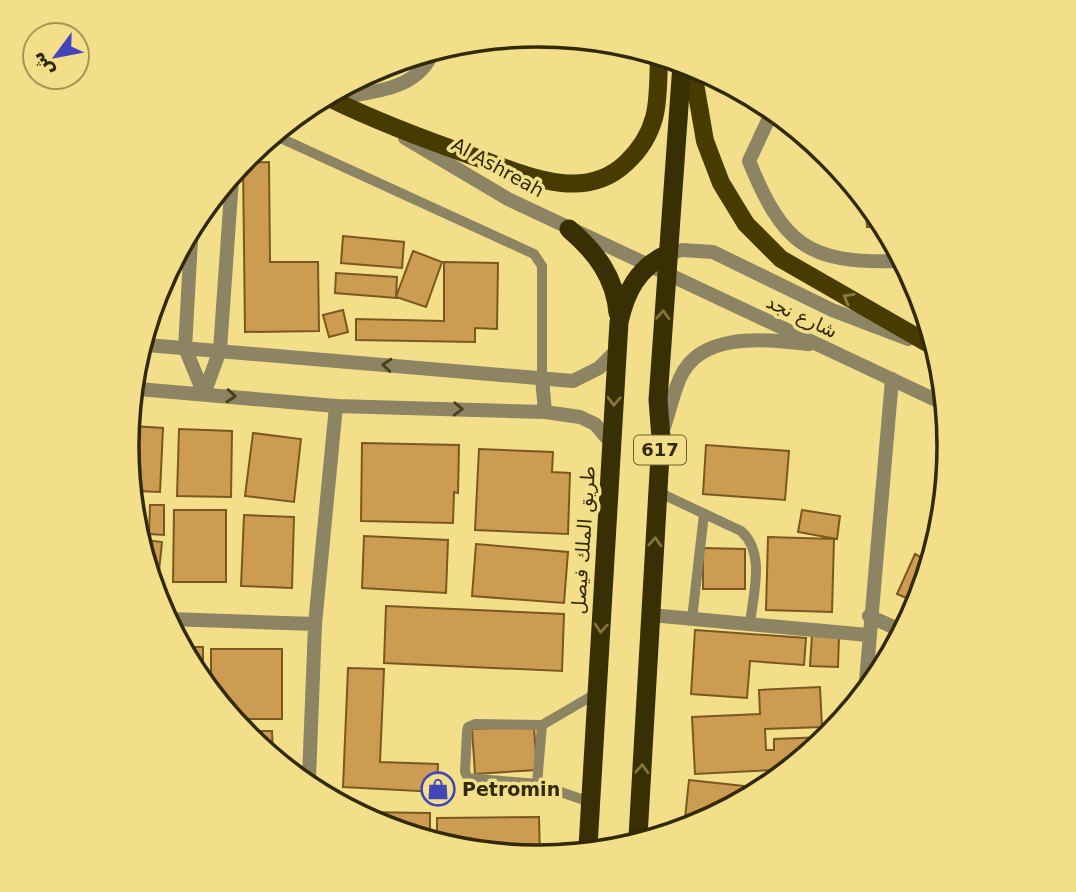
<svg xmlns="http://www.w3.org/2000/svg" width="1076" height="892" font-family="'DejaVu Sans','Noto Naskh Arabic',sans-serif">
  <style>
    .building { fill: #cc9c53; stroke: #7a581f; stroke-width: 2 }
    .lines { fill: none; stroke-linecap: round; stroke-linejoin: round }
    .service { stroke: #8c8463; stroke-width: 10 }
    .minor { stroke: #8c8463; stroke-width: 14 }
    .tertiary { stroke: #8c8463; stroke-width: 14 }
    .primary { stroke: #473b00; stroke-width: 18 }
    .trunk { stroke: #382f04; stroke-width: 19 }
    .oneway { stroke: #8c7d37 }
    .oneway2 { stroke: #83753a }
    .oneway3 { stroke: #48401c }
    .labels { text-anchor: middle; stroke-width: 7; stroke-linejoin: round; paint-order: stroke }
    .shield { fill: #f3df8a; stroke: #6c602d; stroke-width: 2 }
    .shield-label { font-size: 18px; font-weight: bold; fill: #322905 }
    .street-label { font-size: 19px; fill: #322905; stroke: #f3df8a }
    .poi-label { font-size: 19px; font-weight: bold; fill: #322905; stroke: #f3df8a; text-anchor: start }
    .rim { fill: none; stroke: #322905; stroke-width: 3.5 }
  </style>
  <rect width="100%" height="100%" fill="#f3df8a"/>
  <path class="building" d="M 269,162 L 270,262 L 318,262 L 319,331 L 245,332 L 243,163 Z
    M 866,211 L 876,227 L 867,227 Z
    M 343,236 L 404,242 L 402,268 L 341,263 Z
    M 413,251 L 442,262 L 426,307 L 396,297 Z
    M 444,262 L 498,263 L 497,329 L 475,328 L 475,342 L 356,340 L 356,319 L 444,321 Z
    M 336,273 L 397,277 L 396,298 L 335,293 Z
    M 343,310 L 348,332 L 329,337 L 323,315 Z
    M 133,426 L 163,428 L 160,492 L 136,491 L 127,446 Z
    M 179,429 L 232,431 L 231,497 L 177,496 Z
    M 253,433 L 301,439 L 294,502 L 245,496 Z
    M 362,443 L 459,445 L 458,493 L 454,492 L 453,523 L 361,521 Z
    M 706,445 L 789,451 L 785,500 L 703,494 Z
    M 479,449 L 553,452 L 552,472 L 570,473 L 568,534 L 475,530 Z
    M 150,505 L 164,505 L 164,535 L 149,534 Z
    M 140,509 L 145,509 L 143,527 Z
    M 174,510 L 226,510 L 226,582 L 173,582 Z
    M 802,510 L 840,516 L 837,539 L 798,532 Z
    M 244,515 L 294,517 L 292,588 L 241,586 Z
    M 364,536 L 448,540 L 446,593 L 362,588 Z
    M 768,537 L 834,539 L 832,612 L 766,610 Z
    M 146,540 L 162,542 L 158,581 L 154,581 Z
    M 476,544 L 568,552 L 564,603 L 472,596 Z
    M 703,548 L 745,549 L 745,589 L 703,589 Z
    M 915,554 L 926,560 L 918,603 L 897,594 Z
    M 386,606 L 564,614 L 562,671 L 384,663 Z
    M 695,630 L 806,638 L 804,665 L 750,661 L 747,698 L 691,694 Z
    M 812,635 L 839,636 L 838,667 L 810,666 Z
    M 187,647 L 203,647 L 203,670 Z
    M 211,649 L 282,649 L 282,719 L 235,719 L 211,683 Z
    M 348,668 L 384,669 L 380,762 L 438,764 L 437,792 L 343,787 Z
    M 820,687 L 822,727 L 765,729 L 766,750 L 774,750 L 774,739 L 828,737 L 774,773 L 773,770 L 695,774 L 692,717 L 760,714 L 759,690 Z
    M 534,726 L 537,770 L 475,774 L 472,729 Z
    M 244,731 L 272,731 L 273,754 L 247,736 Z
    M 689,780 L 753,787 L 695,826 L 684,828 Z
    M 360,812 L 430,813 L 430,835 L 380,826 Z
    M 539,817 L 540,857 L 437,837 L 437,818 Z"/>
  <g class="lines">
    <path class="service" d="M 276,136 L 534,254 L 542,266 L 542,378
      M 658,492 L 741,531 C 766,553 753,594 750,624
      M 692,619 L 704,514
      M 537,784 L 468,778 L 465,772 L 467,732 L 468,727 L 475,724 L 542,725
      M 590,802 L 537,784 L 542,725 L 597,693"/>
    <path class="minor" d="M 332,99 C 367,92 414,92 431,56
      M 770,116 L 749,161 C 783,244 807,264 899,261
      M 191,240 L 185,348 L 204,394
      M 204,394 L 220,350 L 232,179
      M 651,615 L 868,635
      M 869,616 L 900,630
      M 169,619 L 315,624
      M 866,681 L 892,379
      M 309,778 L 315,624 L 336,406"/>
    <path class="tertiary" d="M 405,138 L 508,199 L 940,402
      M 667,254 L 682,250 L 713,252 L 832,310 L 908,339
      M 147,345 L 573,381 L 599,368 L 616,351
      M 542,378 L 545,412
      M 138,389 L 336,406 L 545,412 L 580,417 L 595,424 L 612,444
      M 663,430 C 669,413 673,394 680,378 C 701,330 768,340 809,344"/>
    <path class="primary" d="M 692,66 L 705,141 L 721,183 L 746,224 L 781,259 L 929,344
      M 331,99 C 378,122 426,140 475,157 C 523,174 583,204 626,163 C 640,150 649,136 654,118 C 659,100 658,78 659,59"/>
    <path class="trunk" d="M 569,229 C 596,252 615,277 618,313
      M 638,837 L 661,438 L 658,400 L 682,64
      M 588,847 L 619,322 C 626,291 638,268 667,254"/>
  </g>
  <defs><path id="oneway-chevron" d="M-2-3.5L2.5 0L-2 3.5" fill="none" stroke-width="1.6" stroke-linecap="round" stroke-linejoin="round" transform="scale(1.75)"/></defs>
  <use class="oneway" href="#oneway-chevron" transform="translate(848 298) rotate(-150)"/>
  <g class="oneway2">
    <use href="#oneway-chevron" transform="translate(663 315) rotate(-87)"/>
    <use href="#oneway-chevron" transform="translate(614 401) rotate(92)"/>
    <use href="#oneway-chevron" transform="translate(655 542) rotate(-87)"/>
    <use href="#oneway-chevron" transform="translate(601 628) rotate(94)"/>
    <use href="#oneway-chevron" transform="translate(642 769) rotate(-87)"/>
  </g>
  <g class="oneway3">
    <use href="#oneway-chevron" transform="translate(387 365) rotate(-175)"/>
    <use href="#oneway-chevron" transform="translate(231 396) rotate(5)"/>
    <use href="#oneway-chevron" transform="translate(458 409) rotate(2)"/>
  </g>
  <defs>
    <symbol id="shop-ring" viewBox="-11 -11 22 22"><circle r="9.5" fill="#f3df8a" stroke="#4345ba" stroke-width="1.5"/><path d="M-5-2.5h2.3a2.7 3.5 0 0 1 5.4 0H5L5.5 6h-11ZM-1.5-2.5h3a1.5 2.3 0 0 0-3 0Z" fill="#4345ba"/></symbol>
  </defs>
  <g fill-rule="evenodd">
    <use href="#shop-ring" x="419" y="770" width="38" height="38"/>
  </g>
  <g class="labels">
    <rect class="shield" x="634" y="435.5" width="52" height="29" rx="5"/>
    <g class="shield-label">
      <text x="660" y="456">617</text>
    </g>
    <g class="street-label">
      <text transform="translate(498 167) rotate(29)" y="7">Al Ashreah</text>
      <text transform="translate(802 316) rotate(25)" y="7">شارع نجد</text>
      <text transform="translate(583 540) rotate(-86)" y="7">طريق الملك فيصل</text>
    </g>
    <g class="poi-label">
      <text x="462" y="796">Petromin</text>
    </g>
  </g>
  <path d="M0 0H1076V892H0ZM139 446a399 399 0 1 1 798 0a399 399 0 1 1-798 0Z" fill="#f3df8a" fill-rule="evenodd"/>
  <path class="rim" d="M139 446a399 399 0 1 1 798 0a399 399 0 1 1-798 0Z"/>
  <g transform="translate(56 56) rotate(238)"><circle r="33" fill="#f3df8a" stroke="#a69655" stroke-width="2"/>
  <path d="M0-5L12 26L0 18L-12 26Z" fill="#4345ba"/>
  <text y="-10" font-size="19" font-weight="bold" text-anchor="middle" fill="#322905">ش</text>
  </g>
</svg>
